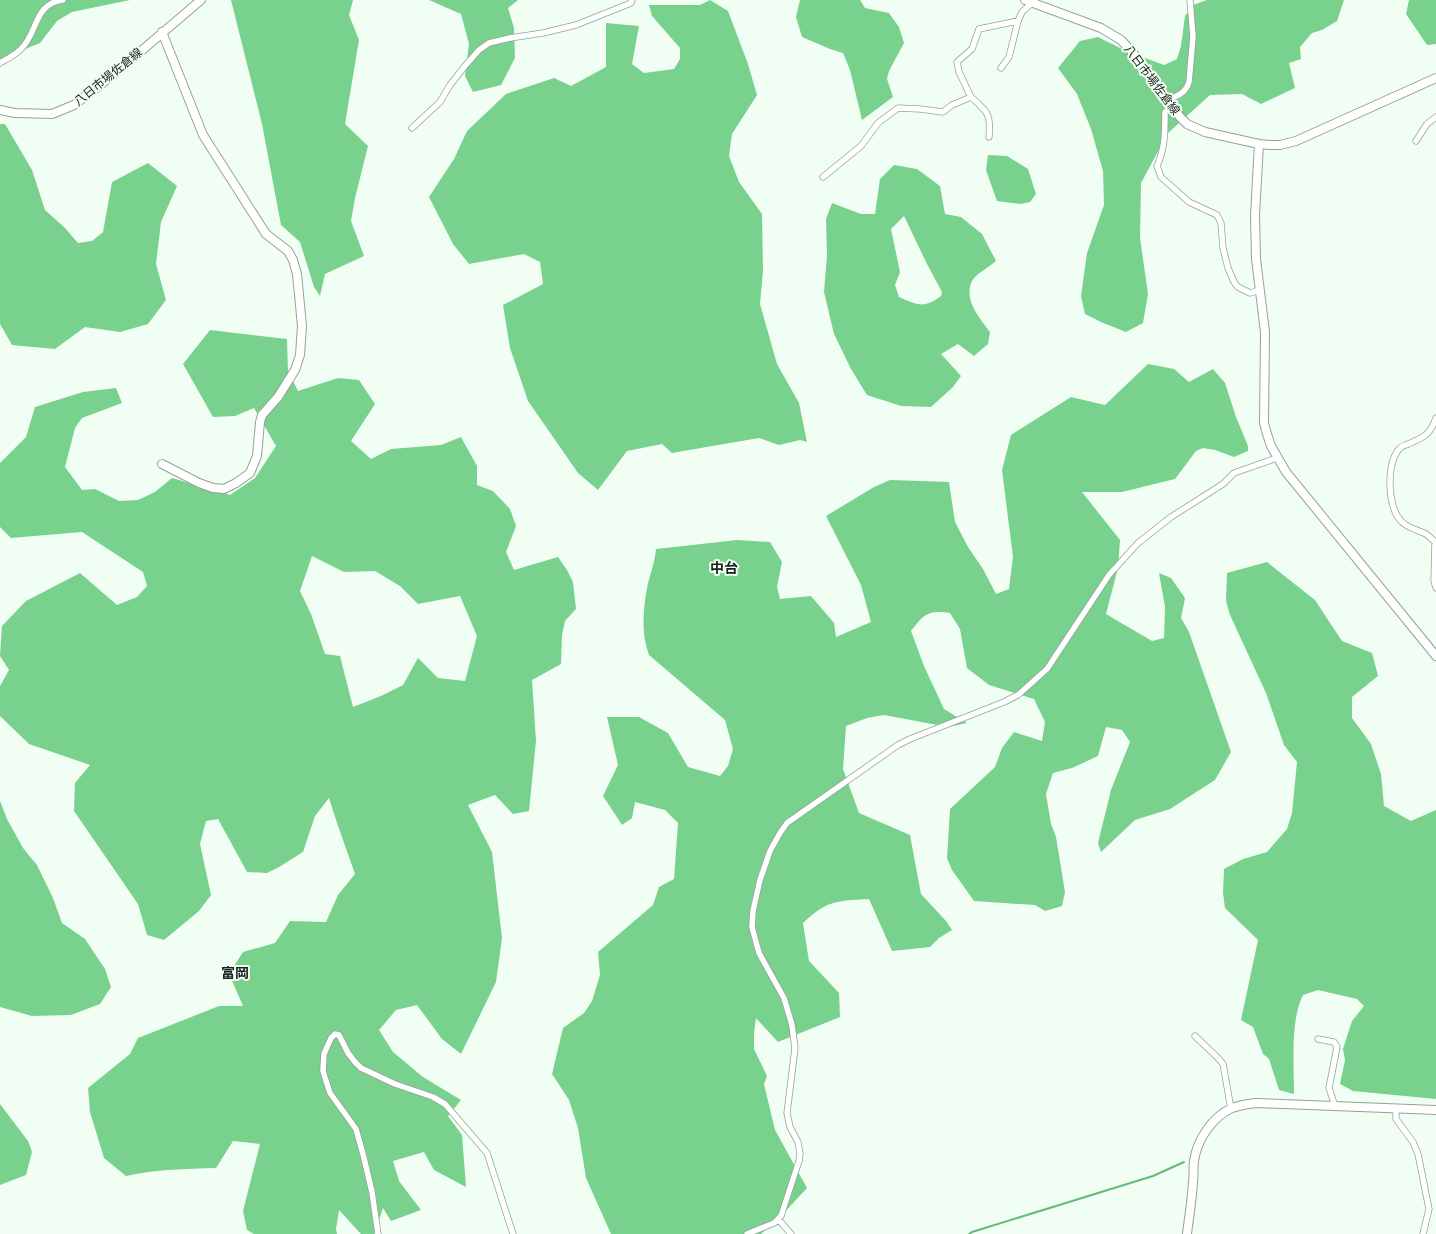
<svg xmlns="http://www.w3.org/2000/svg" width="1436" height="1234" font-family="'Open Sans','Noto Sans JP',sans-serif">
  <style>
    .forest { fill: #79d18e; fill-rule: evenodd }
    .lines { fill: none; stroke-linecap: round; stroke-linejoin: round }
    .stream { stroke: #64bb79; stroke-width: 2 }
    .street-casing { stroke: #95a297; stroke-width: 7 }
    .secondary-casing { stroke: #95a297; stroke-width: 10 }
    .street { stroke: #fff; stroke-width: 5.5 }
    .secondary { stroke: #fff; stroke-width: 8 }
    .labels { text-anchor: middle; stroke-width: 4; stroke-linejoin: round; paint-order: stroke }
    .street-label { font-size: 12px; fill: #1b201c; stroke: #f1fef3 }
    .quarter-label { font-size: 14px; font-weight: bold; fill: #1b201c; stroke: #f1fef3 }
  </style>
  <rect width="100%" height="100%" fill="#f1fef3"/>
  <path class="forest" d="M 0,0 L 130,0 L 72,12 L 57,21 L 40,43 L 0,59 Z
    M 231,0 L 353,0 L 349,15 L 359,40 L 345,124 L 368,146 L 355,198 L 351,221 L 364,256 L 325,274 L 320,296 L 314,287 L 300,242 L 281,225 L 262,124 Z
    M 429,0 L 518,0 L 508,8 L 514,28 L 515,58 L 501,85 L 473,92 L 465,76 L 469,44 L 461,14 Z
    M 710,0 L 728,11 L 748,64 L 757,95 L 732,134 L 729,156 L 739,182 L 762,214 L 763,271 L 760,304 L 777,364 L 799,403 L 807,442 L 800,440 L 779,445 L 759,438 L 672,453 L 662,444 L 627,451 L 598,490 L 578,473 L 528,401 L 510,348 L 503,305 L 543,284 L 540,262 L 524,254 L 469,264 L 453,244 L 429,197 L 454,159 L 467,131 L 506,94 L 554,78 L 571,86 L 606,67 L 606,23 L 639,26 L 632,64 L 644,73 L 674,69 L 680,59 L 680,48 L 652,16 L 649,5 L 700,5 Z
    M 800,0 L 860,0 L 865,8 L 889,13 L 899,27 L 904,43 L 889,71 L 887,79 L 893,97 L 862,120 L 850,70 L 843,53 L 830,49 L 802,37 L 796,17 Z
    M 1207,0 L 1344,0 L 1337,21 L 1322,30 L 1312,33 L 1300,47 L 1301,59 L 1289,63 L 1295,88 L 1261,104 L 1242,94 L 1210,95 L 1168,133 L 1141,183 L 1140,238 L 1148,294 L 1143,323 L 1126,332 L 1101,322 L 1085,314 L 1081,296 L 1087,253 L 1104,205 L 1103,171 L 1091,129 L 1077,94 L 1058,68 L 1080,41 L 1098,37 L 1126,51 L 1164,65 L 1177,59 L 1181,46 L 1185,16 L 1193,5 Z
    M 1409,0 L 1436,0 L 1436,44 L 1427,45 L 1406,14 Z
    M 0,124 L 5,124 L 32,170 L 45,210 L 65,228 L 78,243 L 92,241 L 103,232 L 112,182 L 148,163 L 177,186 L 161,222 L 156,264 L 166,300 L 148,324 L 120,332 L 85,327 L 55,349 L 12,345 L 0,324 Z
    M 988,155 L 1007,156 L 1028,169 L 1036,194 L 1030,202 L 1021,204 L 997,201 L 986,170 Z
    M 894,165 L 917,169 L 940,186 L 945,214 L 961,217 L 982,234 L 996,261 C 990,266 975,275 972,281 C 963,300 980,318 990,332 L 988,344 L 974,356 L 958,344 L 941,354 L 961,376 L 953,387 L 931,407 L 901,406 L 867,395 L 851,369 L 834,334 L 824,292 L 827,255 L 826,219 L 832,203 L 861,214 L 875,214 L 880,179 ZM 904,216 L 927,264 L 942,292 L 941,296 C 924,309 917,305 899,297 L 895,285 L 900,272 L 891,229 Z
    M 210,330 L 287,339 L 288,371 L 298,391 L 338,378 L 359,380 L 375,404 L 351,441 L 371,459 L 391,449 L 441,445 L 461,437 L 477,466 L 477,485 L 493,491 L 510,509 L 516,526 L 506,552 L 514,570 L 558,557 L 567,570 L 573,582 L 576,609 L 565,621 L 562,635 L 561,664 L 532,680 L 536,741 L 529,811 L 513,814 L 495,795 L 468,805 L 492,852 L 502,938 L 496,982 L 461,1054 L 442,1039 L 417,1005 L 396,1010 L 379,1030 L 393,1052 L 423,1077 L 461,1100 L 448,1116 L 462,1135 L 466,1187 L 434,1170 L 424,1152 L 393,1161 L 399,1181 L 421,1210 L 391,1221 L 383,1208 L 374,1234 L 361,1234 L 339,1210 L 336,1229 L 337,1234 L 254,1234 L 247,1230 L 243,1211 L 260,1144 L 233,1141 L 216,1168 C 186,1169 156,1169 126,1176 L 104,1158 L 90,1112 L 88,1088 L 130,1054 L 138,1038 L 219,1006 L 243,1006 L 229,974 L 243,952 L 275,943 L 290,921 L 326,922 L 338,895 L 355,874 L 337,823 L 329,798 L 315,816 L 303,852 L 279,867 L 267,873 L 247,872 L 218,819 L 206,821 L 200,844 L 211,895 L 199,911 L 164,940 L 147,935 L 138,904 L 74,811 L 75,783 L 90,765 L 29,744 L 0,716 L 0,686 L 9,670 L 0,656 L 2,626 L 26,601 L 80,573 L 117,605 L 137,597 L 147,586 L 143,572 L 82,532 L 11,538 L 0,527 L 0,463 L 26,437 L 35,407 L 83,392 L 116,388 L 122,403 L 82,418 L 75,428 L 65,467 L 82,490 L 95,489 L 119,501 L 138,500 L 155,492 L 172,478 L 230,495 L 255,478 L 276,446 L 254,408 L 235,416 L 213,417 L 183,364 ZM 312,556 L 344,572 L 375,571 L 400,586 L 418,604 L 460,596 L 477,636 L 465,681 L 438,678 L 418,658 L 403,685 L 381,696 L 353,707 L 340,656 L 325,654 L 311,614 L 300,591 Z
    M 1148,364 L 1174,369 L 1189,382 L 1213,369 L 1225,383 L 1236,417 L 1248,446 L 1248,451 L 1234,457 L 1215,450 L 1203,448 L 1196,451 L 1175,479 L 1122,492 L 1082,492 L 1120,540 L 1118,568 L 1106,614 L 1152,641 L 1164,638 L 1165,607 L 1159,573 L 1171,578 L 1185,598 L 1181,618 L 1189,632 L 1231,752 L 1215,780 L 1170,809 L 1135,820 L 1101,852 L 1098,843 L 1111,790 L 1130,742 L 1122,730 L 1106,727 L 1098,756 L 1072,768 L 1053,773 L 1046,794 L 1051,824 L 1056,837 L 1065,892 L 1062,906 L 1045,911 L 1035,905 L 974,901 L 952,870 L 947,858 L 950,809 L 995,767 L 1002,748 L 1014,732 L 1042,741 L 1045,722 L 1034,699 L 989,685 L 967,668 L 960,629 L 950,613 C 928,610 924,614 911,631 L 924,666 L 944,709 L 967,723 L 948,727 L 884,715 L 867,718 L 846,726 L 843,769 L 859,813 L 910,835 L 921,894 L 946,921 L 952,930 L 939,938 L 930,947 L 892,951 L 869,899 C 837,901 827,900 803,923 L 809,961 L 839,993 L 840,1017 L 778,1042 L 756,1018 L 754,1033 L 754,1049 L 767,1076 L 764,1084 L 775,1130 L 807,1188 L 781,1216 L 761,1234 L 611,1234 L 586,1178 L 578,1128 L 569,1100 L 552,1074 L 563,1028 L 584,1013 L 592,1001 L 600,975 L 598,952 L 653,905 L 659,887 L 674,879 L 678,823 L 665,810 L 635,802 L 632,818 L 622,825 L 603,796 L 618,765 L 607,717 L 639,717 L 668,733 L 688,767 L 720,776 L 728,766 L 733,749 L 725,720 L 649,655 C 641,634 643,610 647,588 C 650,574 655,562 656,549 L 737,540 L 770,542 L 782,562 L 777,587 L 780,599 L 811,596 L 834,623 L 836,637 L 871,622 L 861,585 L 826,516 L 874,487 L 890,480 L 949,482 L 955,522 L 968,547 L 983,569 L 996,594 L 1009,589 L 1013,557 L 1002,470 L 1011,435 L 1071,397 L 1105,405 Z
    M 1267,562 L 1315,600 L 1342,641 L 1372,653 L 1378,676 L 1352,697 L 1352,718 L 1371,744 L 1381,774 L 1384,806 L 1411,821 L 1436,810 L 1436,1099 L 1353,1091 L 1340,1084 L 1345,1060 L 1343,1049 L 1352,1021 L 1364,1006 L 1357,999 L 1318,990 L 1303,995 C 1290,1020 1294,1066 1294,1094 L 1279,1090 L 1269,1059 L 1263,1054 L 1253,1027 L 1241,1020 L 1258,940 L 1225,908 L 1223,893 L 1224,869 L 1243,859 L 1267,852 L 1287,829 L 1292,813 L 1297,762 L 1284,745 L 1266,693 L 1230,615 L 1226,601 L 1227,573 Z
    M 0,801 L 7,819 L 23,848 L 37,865 L 53,898 L 62,923 L 85,939 L 105,969 L 111,987 L 100,1004 L 71,1015 L 32,1016 L 0,1007 Z
    M 0,1104 L 28,1141 L 32,1152 L 26,1175 L 0,1185 Z"/>
  <g class="lines">
    <path class="stream" d="M 969,1234 L 972,1232 L 1153,1176 L 1184,1162"/>
    <defs>
      <path id="street" d="M 0,63 C 7,59 15,55 21,49 C 38,33 34,3 63,0
        M 1001,68 L 1009,57 L 1018,21 L 1022,12 L 1032,3
        M 971,97 C 988,112 991,114 989,137
        M 1167,100 C 1177,96 1186,93 1189,82 L 1193,37 L 1190,0
        M 1172,107 L 1165,112 C 1165,132 1165,148 1157,166 L 1161,177 L 1189,202 L 1217,215 L 1221,223 L 1223,248 L 1228,268 L 1234,282 L 1238,287 L 1250,293 L 1260,290
        M 412,128 L 440,102 L 450,85 L 465,66 L 479,50 L 489,43 L 510,38 L 543,33 L 576,25 L 631,3 L 632,0
        M 1416,141 L 1427,124 L 1436,117
        M 823,177 L 861,146 L 878,123 L 898,108 L 920,109 L 943,112 L 952,105 L 971,97 L 959,72 L 957,62 L 972,49 L 979,29 L 1018,21
        M 1436,418 C 1430,435 1424,437 1408,444 C 1406,445 1402,446 1400,448 C 1386,463 1387,506 1401,521 C 1407,528 1418,530 1426,534 C 1429,536 1432,539 1435,542 L 1434,581 L 1436,588
        M 1195,1036 L 1218,1058 L 1223,1064 L 1231,1109
        M 1318,1039 L 1334,1042 L 1337,1047 L 1329,1088 L 1335,1106
        M 1396,1109 L 1396,1119 L 1413,1142 L 1418,1154 L 1429,1209 L 1423,1234
        M 778,1219 L 791,1234
        M 378,1234 L 372,1192 L 363,1154 L 356,1129 L 330,1093 L 323,1071 L 324,1054 L 331,1038 L 335,1034 L 339,1035 L 348,1053 L 355,1062 L 361,1068 L 395,1084 L 433,1097 L 445,1104 L 487,1153 L 513,1234
        M 747,1234 L 774,1223 L 781,1216 L 799,1161 L 800,1154 L 798,1142 L 790,1127 L 787,1113 L 795,1048 L 792,1025 L 784,998 L 759,953 L 752,927 L 753,911 L 760,880 L 770,851 L 780,833 L 787,823 L 898,745 L 910,739 L 1004,702 L 1018,695 L 1047,669 L 1109,575 L 1138,543 L 1171,517 L 1223,484 L 1234,473 L 1277,458"/>
      <path id="secondary" d="M 1025,0 L 1101,28 L 1121,40 L 1134,54 L 1180,117 L 1187,124 L 1205,132 L 1259,144 L 1270,145 L 1280,145 L 1296,141 L 1436,78
        M 0,110 L 15,113 L 52,114 L 74,105 L 113,75 L 201,0
        M 1259,144 L 1255,215 L 1256,259 L 1265,332 L 1264,423 L 1267,434 L 1271,446 L 1286,472 L 1436,656
        M 162,464 L 199,483 L 213,488 L 224,489 L 236,483 L 250,473 L 257,456 L 260,422 L 262,415 L 278,397 L 295,370 L 300,355 L 302,326 L 297,274 L 293,260 L 288,251 L 266,234 L 203,135 L 162,32
        M 1187,1234 C 1189,1217 1192,1200 1193,1182 C 1194,1175 1193,1168 1194,1161 C 1197,1140 1212,1117 1232,1108 C 1240,1105 1248,1104 1256,1103 L 1436,1110"/>
    </defs>
    <use href="#street" class="street-casing"/>
    <use href="#secondary" class="secondary-casing"/>
    <use href="#street" class="street"/>
    <use href="#secondary" class="secondary"/>
  </g>
  <g class="labels">
    <g class="street-label">
      <text transform="translate(108 77) rotate(-39)" y="4">八日市場佐倉線</text>
      <text transform="translate(1152 80) rotate(53)" y="4">八日市場佐倉線</text>
    </g>
    <g class="quarter-label">
      <text x="724" y="573">中台</text>
      <text x="235" y="978">富岡</text>
    </g>
  </g>
</svg>
